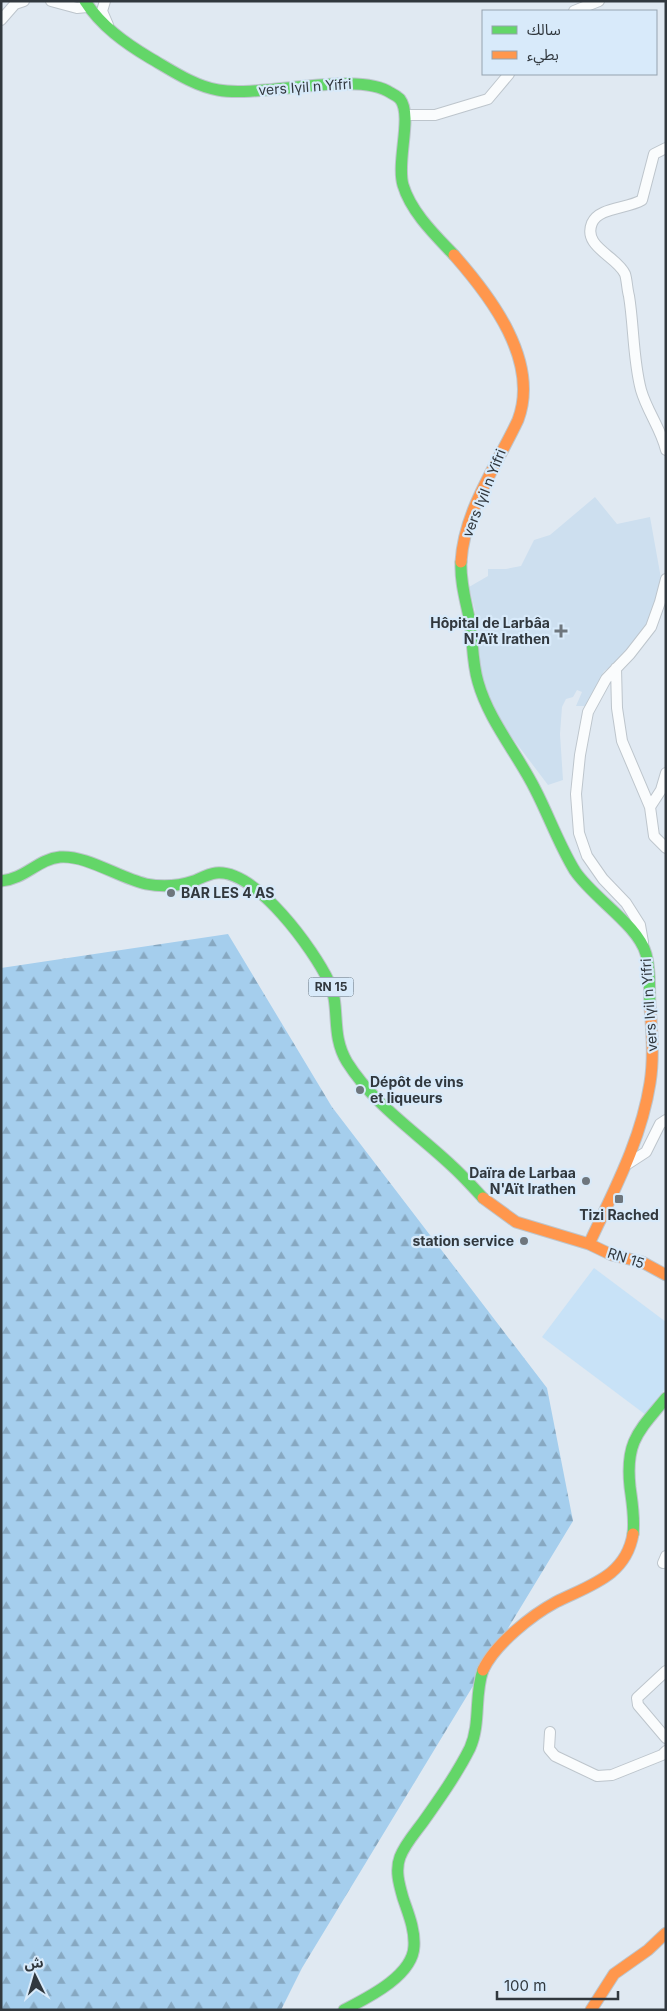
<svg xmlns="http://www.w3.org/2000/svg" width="667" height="2011" font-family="Inter,'Noto Sans Arabic',sans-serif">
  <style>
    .built { fill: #cddfef }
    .forest { fill: url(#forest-firs) }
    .garden { fill: #c8e2f7 }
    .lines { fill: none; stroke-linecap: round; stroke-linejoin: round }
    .street-casing { stroke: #bdc5cc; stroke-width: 12 }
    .fast-casing { stroke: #bdc5cc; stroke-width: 13 }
    .slow-casing { stroke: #bdc5cc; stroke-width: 13 }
    .street { stroke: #fafcfd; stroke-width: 10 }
    .fast { stroke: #63d668; stroke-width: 11 }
    .slow { stroke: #ff974d; stroke-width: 11 }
    .poi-dot { fill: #6e767d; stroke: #d8eafa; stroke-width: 2 }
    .labels { text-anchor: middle; stroke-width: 4.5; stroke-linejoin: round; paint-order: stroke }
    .shield { fill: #d8eafa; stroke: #636d76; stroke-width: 1 }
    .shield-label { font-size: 12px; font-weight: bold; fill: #31383e }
    .street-label { font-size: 14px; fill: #31383e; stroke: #d8eafa }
    .poi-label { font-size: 14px; font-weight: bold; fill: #31383e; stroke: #d8eafa; text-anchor: end }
  </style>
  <defs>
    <pattern id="forest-firs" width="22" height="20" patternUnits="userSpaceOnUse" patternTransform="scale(1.25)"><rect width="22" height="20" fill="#a5ceed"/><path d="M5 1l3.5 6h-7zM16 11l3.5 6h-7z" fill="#87a8c1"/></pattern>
  </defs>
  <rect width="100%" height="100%" fill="#e0e9f2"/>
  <path class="built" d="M 595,497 L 617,524 L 650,517 L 662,584 L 651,619 L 620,661 L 604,671 L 586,706 L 576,706 L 582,692 L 577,690 L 573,697 L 566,699 L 562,707 L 560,734 L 563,780 L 548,785 L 498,719 L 482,680 L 475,610 L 469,587 L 488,576 L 488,569 L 506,569 L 521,566 L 534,540 L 550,535 Z"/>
  <path class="forest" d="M 228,934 L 332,1107 L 547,1388 L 573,1521 L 302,1968 L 281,2010 L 1,2010 L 1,968 Z"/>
  <path class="garden" d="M 594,1268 L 666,1322 L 666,1388 L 646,1415 L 542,1337 Z"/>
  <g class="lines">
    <defs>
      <path id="street" d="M 51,1 L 77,8 L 87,7
        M 105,1 L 102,11 L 108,25
        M 574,11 L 599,1
        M 1,20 L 15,4 L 24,1
        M 405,115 L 435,115 L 488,99 L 509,74
        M 666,148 L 654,154 L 642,200 C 627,209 599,207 592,223 C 582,247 617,256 625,274 C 627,280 627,289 629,296 C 634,327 633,360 641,390 C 647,411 661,429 666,450
        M 616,668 L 617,708 L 622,741 L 650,807 L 654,836 L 666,848
        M 650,807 L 661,790 L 666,773
        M 643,942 L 640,925 L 626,903 L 603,879 L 587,856 L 579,833 L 576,794 L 580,755 L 588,712 L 606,679 L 630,654 L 651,627 L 660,602 L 666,579
        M 626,1165 L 646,1152 L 660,1124 L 666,1120
        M 663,1563 L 666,1556
        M 666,1671 L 637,1698 L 638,1705 L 666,1738
        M 550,1732 L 549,1749 L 555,1756 L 597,1776 L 612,1775 L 662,1755 L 666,1751"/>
      <path id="fast" d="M 85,1 C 101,26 125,43 150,58 C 171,70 194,86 218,90 C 261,98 358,70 391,93 C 393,94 398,97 400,99 C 413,116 396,161 403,185 C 411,212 435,235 454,255
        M 461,562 C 460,582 466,602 470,622 C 473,642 472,662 478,682 C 489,721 517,753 535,789 C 549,816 559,845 575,871 C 593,898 638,925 646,954 C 651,971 649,989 650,1007
        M 1,881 C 25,879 38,859 60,857 C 87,855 119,878 146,884 C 161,887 179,886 194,881 C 201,878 208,874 216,873 C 256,869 314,950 329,982 C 341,1006 330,1034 347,1062 C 374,1105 416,1132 452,1166 C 463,1176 473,1187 483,1198
        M 633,1534 C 635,1518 632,1502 630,1487 C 625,1441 639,1431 666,1398
        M 344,2010 C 367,1998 413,1976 414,1946 C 415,1929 408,1913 403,1898 C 399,1884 395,1870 400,1857 C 405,1844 415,1833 423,1822 C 440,1798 457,1774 470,1748 C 481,1723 474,1695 483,1670"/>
      <path id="slow" d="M 454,255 C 491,297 540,361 518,420 C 497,465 464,510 461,562
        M 483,1198 L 516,1222 L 589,1244 L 612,1255 L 642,1262 L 666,1275
        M 589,1244 C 613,1192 641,1141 650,1083 C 654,1058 652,1032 650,1007
        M 483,1670 C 495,1644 532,1615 556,1602 C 590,1585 626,1576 633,1534
        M 591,2010 L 614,1974 L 648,1950 L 666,1933"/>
    </defs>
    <use href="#street" class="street-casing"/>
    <use href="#fast" class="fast-casing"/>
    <use href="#slow" class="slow-casing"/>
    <use href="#street" class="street"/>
    <use href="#fast" class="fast"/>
    <use href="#slow" class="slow"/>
  </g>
  <g class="poi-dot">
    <path d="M558.5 623.5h5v5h5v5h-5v5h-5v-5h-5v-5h5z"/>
    <circle cx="171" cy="893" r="5"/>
    <circle cx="360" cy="1090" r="5"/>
    <circle cx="586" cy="1181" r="5"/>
    <rect x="614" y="1194" width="10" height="10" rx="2.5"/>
    <circle cx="524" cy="1241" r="5"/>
  </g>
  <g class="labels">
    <rect class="shield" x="308.5" y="977.5" width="45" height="19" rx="4"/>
    <g class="shield-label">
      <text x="331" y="991">RN 15</text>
    </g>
    <g class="street-label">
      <text transform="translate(305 87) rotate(-4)" y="5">vers Iγil n Yifri</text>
      <text transform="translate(484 493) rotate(-68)" y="5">vers Iγil n Yifri</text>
      <text transform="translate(649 1005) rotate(-94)" y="5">vers Iγil n Yifri</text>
      <text transform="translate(626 1258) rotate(18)" y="5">RN 15</text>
    </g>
    <g class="poi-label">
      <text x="550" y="628">Hôpital de Larbâa<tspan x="550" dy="16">N'Aït Irathen</tspan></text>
      <text x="181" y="898" text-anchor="start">BAR LES 4 AS</text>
      <text x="370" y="1087" text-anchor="start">Dépôt de vins<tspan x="370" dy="16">et liqueurs</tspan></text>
      <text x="576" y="1178">Daïra de Larbaa<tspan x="576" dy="16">N'Aït Irathen</tspan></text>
      <text x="619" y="1220" text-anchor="middle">Tizi Rached</text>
      <text x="514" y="1246">station service</text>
    </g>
  </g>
  <rect width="667" height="2011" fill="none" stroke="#31383e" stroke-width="5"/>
  <rect x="482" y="10" width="175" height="65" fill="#d8eafa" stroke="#95a3af"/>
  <rect x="492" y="26" width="25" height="8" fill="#63d668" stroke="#95a3af"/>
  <text x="527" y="35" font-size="15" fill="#31383e">سالك</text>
  <rect x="492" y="51" width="25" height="8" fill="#ff974d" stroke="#95a3af"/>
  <text x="527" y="60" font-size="15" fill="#31383e">بطيء</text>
  <g transform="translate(35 1976) rotate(355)" stroke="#d8eafa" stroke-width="4" paint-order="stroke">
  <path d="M0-4L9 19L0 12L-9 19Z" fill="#31383e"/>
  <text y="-8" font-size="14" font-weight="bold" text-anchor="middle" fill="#31383e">ش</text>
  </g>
  <path d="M497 1991v8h121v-8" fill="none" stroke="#31383e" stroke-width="2.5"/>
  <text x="504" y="1991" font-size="15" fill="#31383e" stroke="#d8eafa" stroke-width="4" paint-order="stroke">100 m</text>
</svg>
